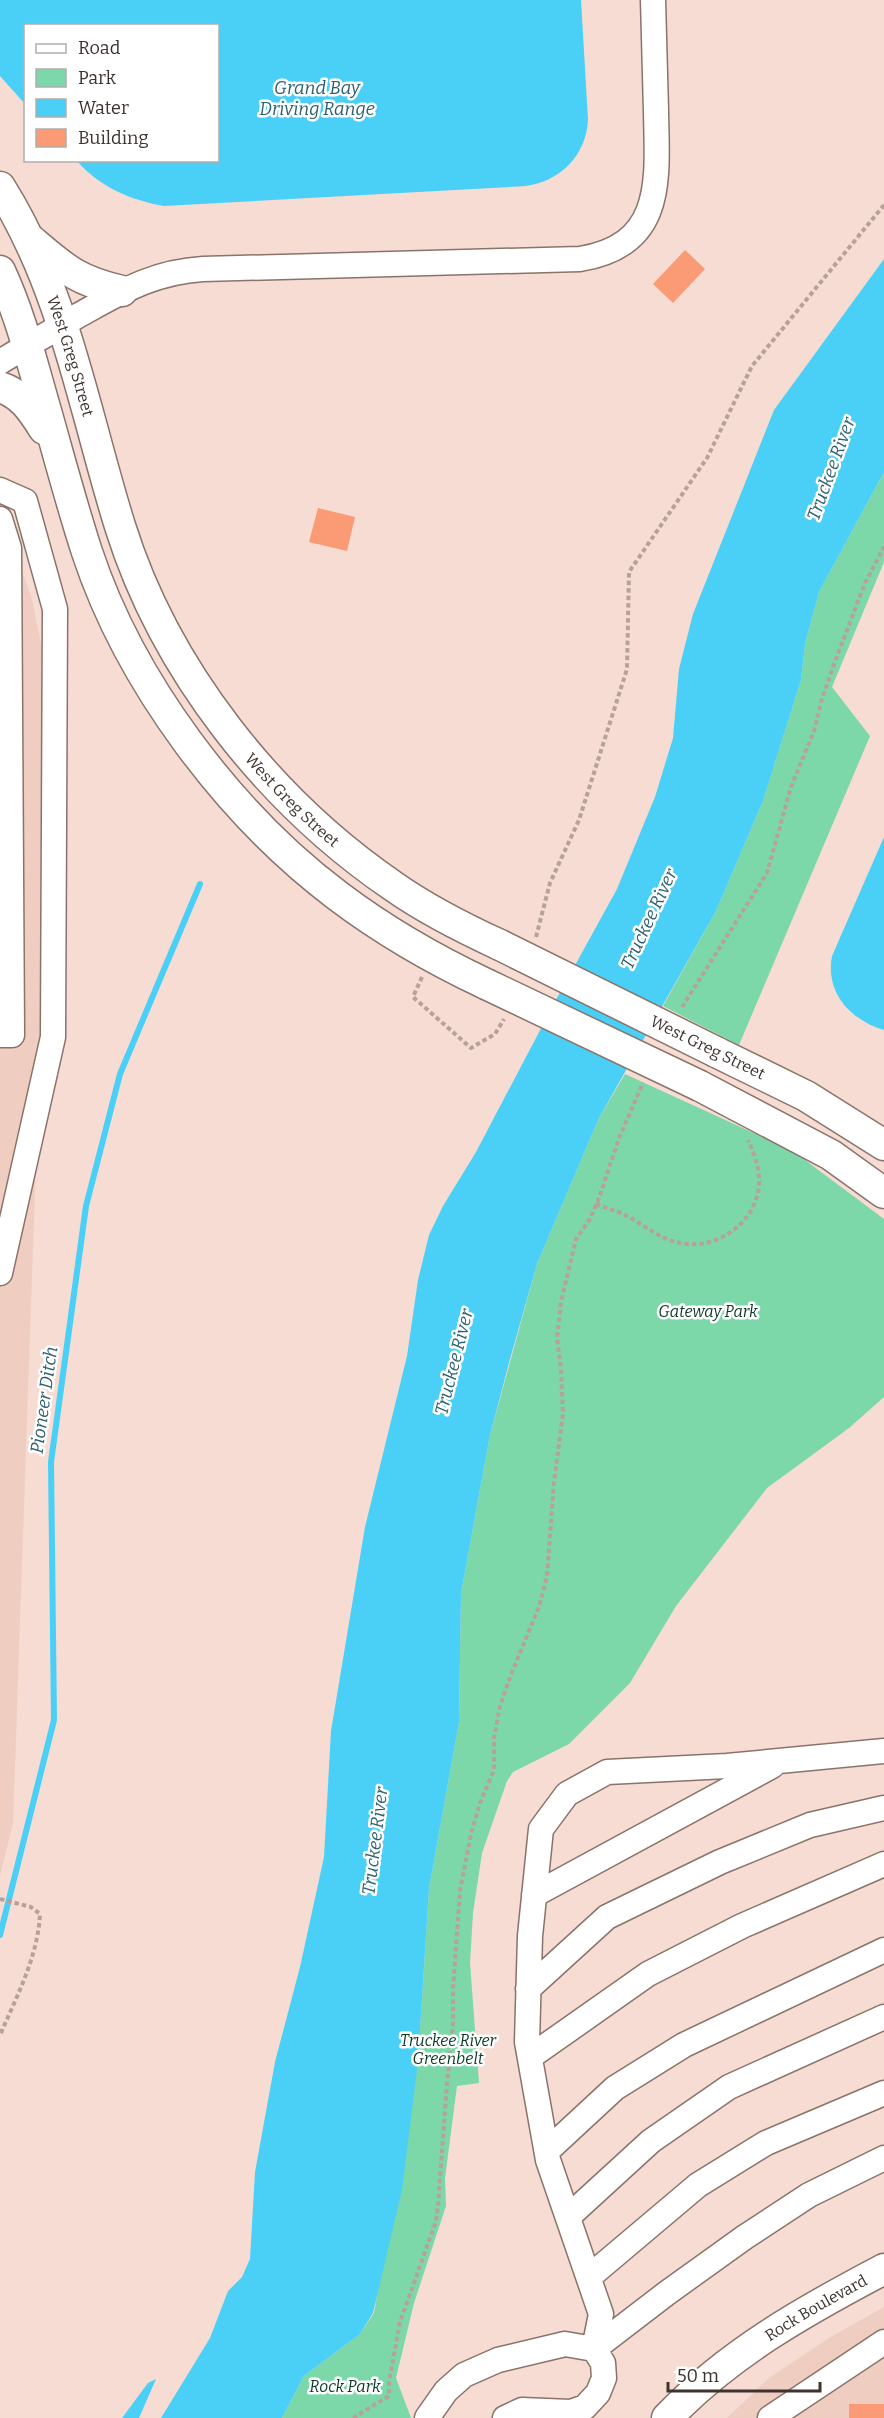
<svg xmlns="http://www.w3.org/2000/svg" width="884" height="2418" font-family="Bitter,serif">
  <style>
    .built { fill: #efcec1 }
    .green { fill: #7cd7a9 }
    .water { fill: #4ad0f6 }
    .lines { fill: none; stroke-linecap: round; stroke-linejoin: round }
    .stream { stroke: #4ad0f6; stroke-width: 6 }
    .building { fill: #fa9b76 }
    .minor-casing { stroke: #8a736a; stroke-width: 27 }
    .major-casing { stroke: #8a736a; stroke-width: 33 }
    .path { stroke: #b6a29a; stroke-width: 4; stroke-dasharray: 4.5 3; stroke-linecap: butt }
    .minor { stroke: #fff; stroke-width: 24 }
    .major { stroke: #fff; stroke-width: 30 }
    .major-bridge-casing { stroke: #8a736a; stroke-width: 33; stroke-linecap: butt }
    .major-bridge { stroke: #fff; stroke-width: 30 }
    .labels { text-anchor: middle; stroke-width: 5; stroke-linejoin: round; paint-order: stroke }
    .street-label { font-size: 16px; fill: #3d332f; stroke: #fff }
    .park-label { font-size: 16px; font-style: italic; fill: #093925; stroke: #fff }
    .water-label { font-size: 18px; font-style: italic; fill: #2a6070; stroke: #fff }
  </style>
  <rect width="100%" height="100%" fill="#f6dcd2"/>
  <path class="built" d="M 0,520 L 3,522 L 31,595 L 44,659 L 40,1046 L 13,1823 L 0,1876 Z
    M 884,2307 L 884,2418 L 727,2418 L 769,2378 L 829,2338 Z"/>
  <path class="green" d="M 884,472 L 884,562 L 832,687 L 870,736 L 739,1045 L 663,1006 L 716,911 L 763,801 L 801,680 L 805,644 L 819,592 Z
    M 625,1074 L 793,1151 L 884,1219 L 884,1397 L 849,1428 L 767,1488 L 676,1606 L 630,1683 L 569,1744 L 513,1772 L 507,1781 L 482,1853 L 473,1913 L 470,1963 L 479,2083 L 457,2086 L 445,2178 L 446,2206 L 414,2303 L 396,2378 L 411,2418 L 282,2418 L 304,2376 L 360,2334 L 374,2313 L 418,2062 L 429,1889 L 459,1722 L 461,1594 L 490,1435 L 537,1264 L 599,1118 Z"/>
  <path class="water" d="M 0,0 L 581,0 L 588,120 C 586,156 560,181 526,186 L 164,206 C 130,200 100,187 77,161 L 218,160 L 218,26 L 26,26 L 25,104 L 0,76 Z
    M 884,259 L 884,472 L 819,592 L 805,644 L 801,680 L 763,801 L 716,911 L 599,1118 L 537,1264 L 510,1359 L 490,1435 L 461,1594 L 459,1722 L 429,1889 L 418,2062 L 402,2190 L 373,2313 L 360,2334 L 304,2376 L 282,2418 L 161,2418 L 210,2338 L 228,2291 L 242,2277 L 250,2259 L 255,2172 L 275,2062 L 300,1967 L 324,1857 L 331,1731 L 365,1527 L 407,1356 L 418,1280 L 429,1235 L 443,1206 L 476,1152 L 557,998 L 617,889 L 655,797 L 673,738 L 679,669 L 693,614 L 774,410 Z
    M 884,837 L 884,1030 C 850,1020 825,992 832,956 Z
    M 156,2379 L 139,2418 L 122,2418 L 148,2383 Z"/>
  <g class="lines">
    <path class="stream" d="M 0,1935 L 54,1720 L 51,1462 L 86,1206 L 120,1074 L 200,884"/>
  </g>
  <path class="building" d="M 685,250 L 705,269 L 673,303 L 653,284 Z
    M 318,508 L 355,517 L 347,551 L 309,542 Z
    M 849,2404 L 884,2404 L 884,2418 L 849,2418 Z"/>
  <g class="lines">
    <defs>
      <path id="minor" d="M 0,362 C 26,346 53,331 79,315 C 121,292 153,272 203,269 L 580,259 C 666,245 657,178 656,111 C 655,74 654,37 653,0
        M 0,490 L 25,501 L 55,609 L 53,1037 L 0,1273
        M 0,519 L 9,548 L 12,1035 L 0,1035
        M 534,1895 L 772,1766
        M 528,1989 L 607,1917 L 720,1862 L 810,1825 L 884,1808
        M 530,2057 L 648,1974 L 742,1926 L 884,1864
        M 547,2151 L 615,2088 L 684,2045 L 884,1950
        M 568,2217 L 651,2141 L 729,2087 L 884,2017
        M 589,2277 L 698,2185 L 766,2143 L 884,2093
        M 594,2349 L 601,2314 L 548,2160 L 527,2042 L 530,1936 L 541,1829 L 567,1794 L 607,1772 L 727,1766 L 884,1751
        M 594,2349 L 667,2293 L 745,2237 L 809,2195 L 884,2158
        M 427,2418 L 446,2391 L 464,2375 L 498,2360 L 565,2344 L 594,2349 L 603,2363 L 604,2378 L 598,2393 L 585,2407 L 571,2412 L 522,2410 L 505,2418
        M 770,2418 L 884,2342"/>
      <g id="major">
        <path id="s1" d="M 0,187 C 65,290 84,411 120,526 C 165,670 269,801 393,886 C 427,910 463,928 500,945"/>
        <path d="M 32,241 C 66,270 78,281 122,291"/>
        <path d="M 0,271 C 20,314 31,359 44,404 C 58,453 71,503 87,552 C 130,682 229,814 338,896 C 383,930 435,960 486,984"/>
        <path d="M 0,387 C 22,394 32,410 44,429"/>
        <path d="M 716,1052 L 806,1096 L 884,1145"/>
        <path d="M 700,1086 L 831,1155 L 884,1193"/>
        <path id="s2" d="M 667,2418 C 729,2353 806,2310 884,2269"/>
      </g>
    </defs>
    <use href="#minor" class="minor-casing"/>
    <use href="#major" class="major-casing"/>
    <path class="path" d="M 536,937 L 550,883 L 579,820 L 627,669 L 629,572 L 707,458 L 752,366 L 884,205
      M 422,977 L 413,997 L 471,1048 L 495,1034 L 504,1019
      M 682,1007 L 767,873 L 791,787 L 814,731 L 821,702 L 834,664 L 865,583 L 884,547
      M 596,1204 C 606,1208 617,1211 627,1216 C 644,1225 660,1239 680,1243 C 717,1251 757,1222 759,1184 C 760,1168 754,1154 748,1140
      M 0,1899 L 31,1907 L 40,1914 C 38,1956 17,1996 0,2035
      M 353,2418 L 389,2396 L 389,2382 L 400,2322 L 436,2221 L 438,2205 L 447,2084 L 453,2025 L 453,1989 L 460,1891 L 471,1834 L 480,1803 L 494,1770 L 494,1738 L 500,1706 L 512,1672 L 539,1607 L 547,1576 L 554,1482 L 563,1414 L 561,1369 L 557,1338 L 561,1302 L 576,1239 L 590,1219 L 599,1198 L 619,1138 L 643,1083"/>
    <use href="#minor" class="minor"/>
    <use href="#major" class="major"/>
    <defs>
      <path id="major-bridge" d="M 500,945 L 716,1052
        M 486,984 L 700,1086"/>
    </defs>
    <use href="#major-bridge" class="major-bridge-casing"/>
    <use href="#major-bridge" class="major-bridge"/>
  </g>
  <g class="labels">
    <g class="street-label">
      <text dy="6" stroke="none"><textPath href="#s1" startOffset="184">West Greg Street</textPath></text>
      <text dy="6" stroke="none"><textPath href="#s1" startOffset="688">West Greg Street</textPath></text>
      <text transform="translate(708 1047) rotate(26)" y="6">West Greg Street</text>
      <text dy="6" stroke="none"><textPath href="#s2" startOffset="186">Rock Boulevard</textPath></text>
    </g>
    <g class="park-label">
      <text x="708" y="1317">Gateway Park</text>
      <text x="448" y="2046">Truckee River<tspan x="448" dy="18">Greenbelt</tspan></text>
      <text x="345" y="2392">Rock Park</text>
    </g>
    <g class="water-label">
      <text x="317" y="94">Grand Bay<tspan x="317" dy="21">Driving Range</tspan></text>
      <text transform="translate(831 469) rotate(-70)" y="6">Truckee River</text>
      <text transform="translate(649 919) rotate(-65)" y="6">Truckee River</text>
      <text transform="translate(454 1362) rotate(-76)" y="6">Truckee River</text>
      <text transform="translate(44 1400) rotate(-82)" y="6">Pioneer Ditch</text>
      <text transform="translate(375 1841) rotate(-83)" y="6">Truckee River</text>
    </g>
  </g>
  <rect x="24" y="24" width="195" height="138" fill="#ffffff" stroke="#b1adac" stroke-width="1.5"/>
  <rect x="36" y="44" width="30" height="9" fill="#ffffff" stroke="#b1adac" stroke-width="1.5"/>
  <text x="78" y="54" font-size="18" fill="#3d332f">Road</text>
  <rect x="36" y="69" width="30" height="18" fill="#7cd7a9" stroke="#b1adac" stroke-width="1.5"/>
  <text x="78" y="84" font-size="18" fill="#3d332f">Park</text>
  <rect x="36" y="99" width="30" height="18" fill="#4ad0f6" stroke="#b1adac" stroke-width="1.5"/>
  <text x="78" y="114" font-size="18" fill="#3d332f">Water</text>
  <rect x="36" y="129" width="30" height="18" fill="#fa9b76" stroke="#b1adac" stroke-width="1.5"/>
  <text x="78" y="144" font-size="18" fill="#3d332f">Building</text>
  <path d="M668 2382v9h152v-9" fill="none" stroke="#3d332f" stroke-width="3"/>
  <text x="677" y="2382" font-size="18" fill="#3d332f" stroke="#ffffff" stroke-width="4.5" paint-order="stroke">50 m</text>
</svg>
